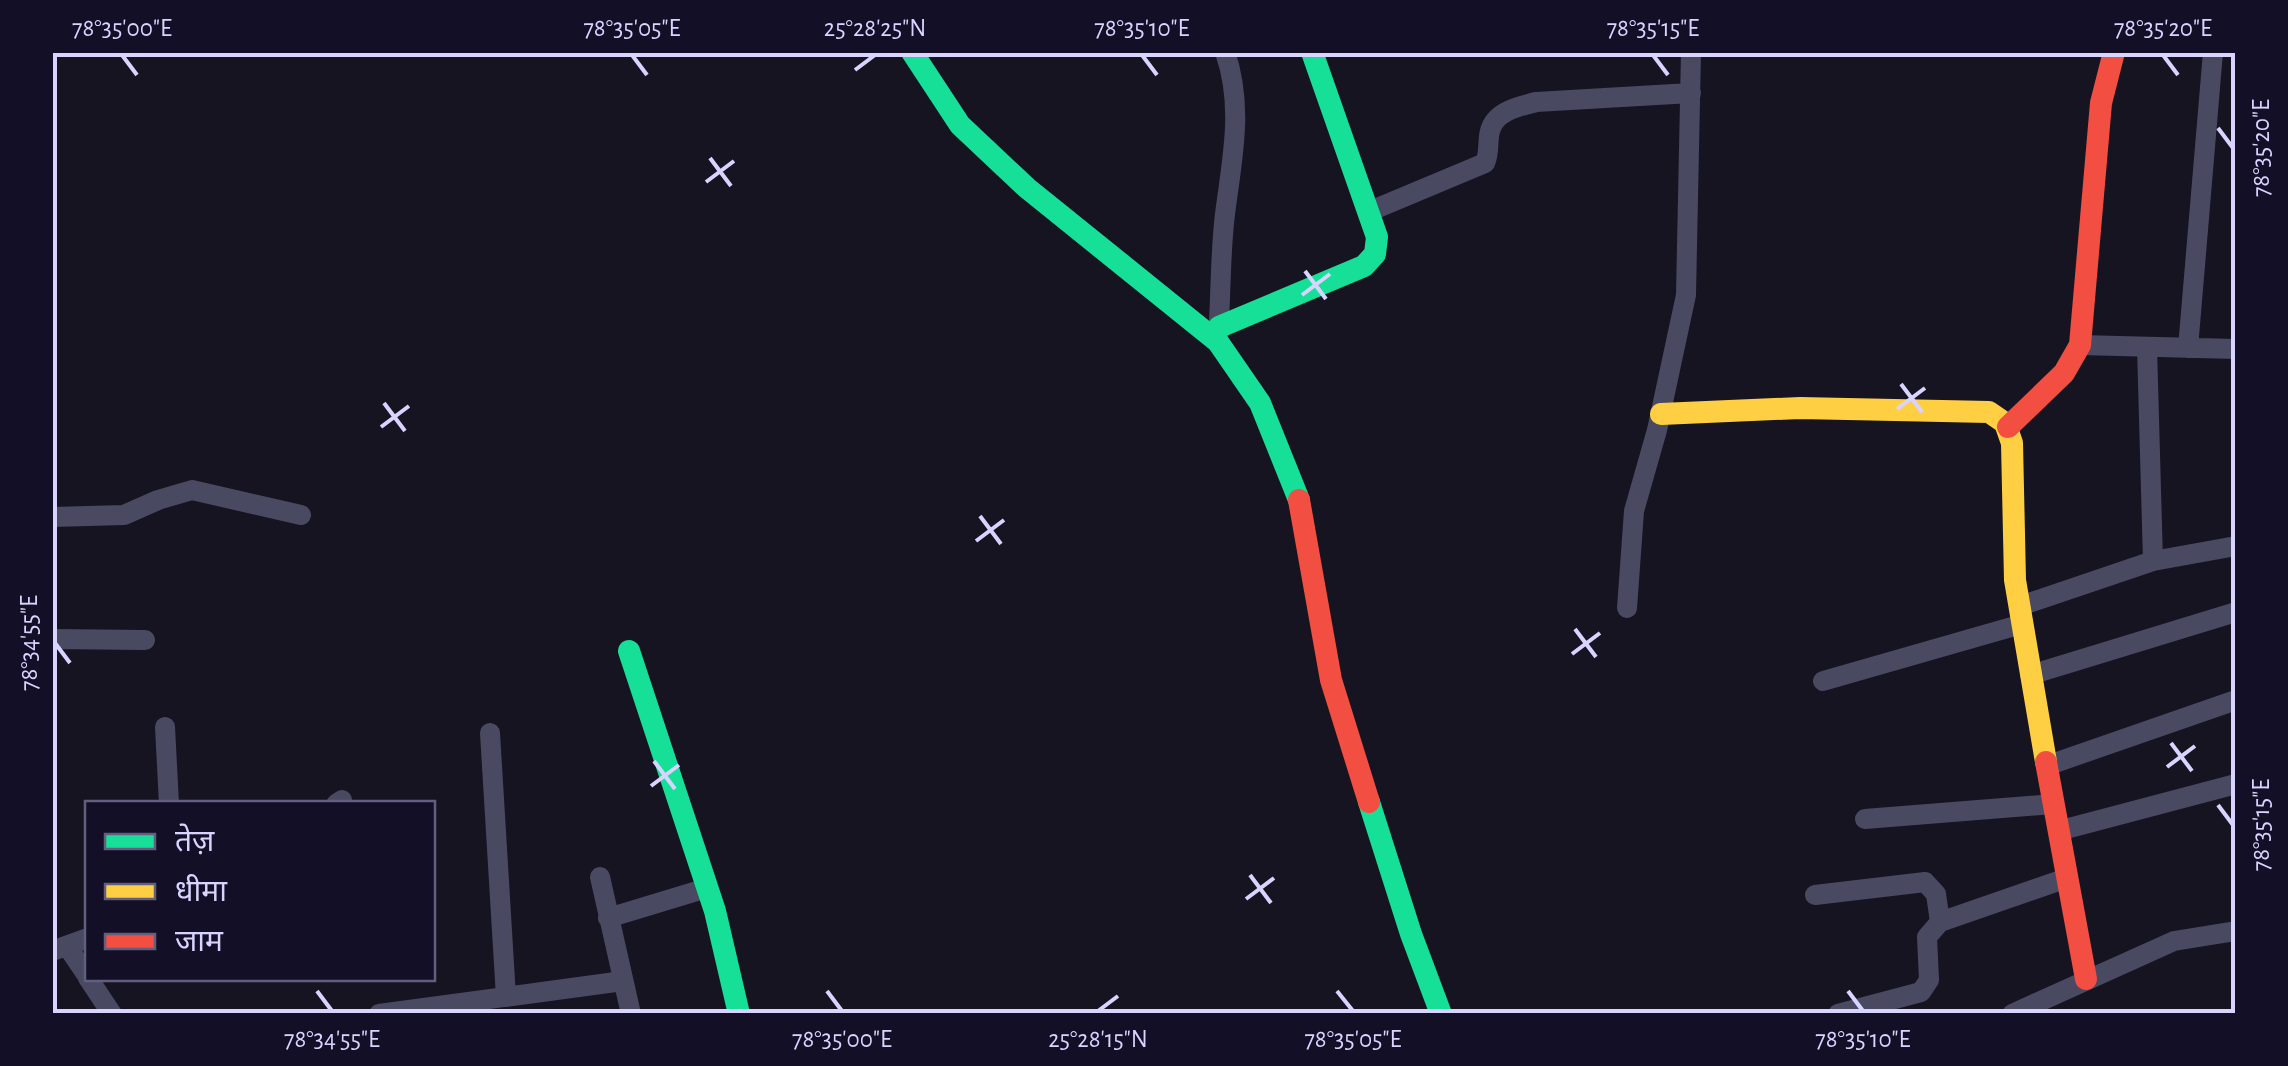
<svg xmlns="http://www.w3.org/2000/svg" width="2288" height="1066" font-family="'Alegreya Sans','Noto Sans Devanagari',sans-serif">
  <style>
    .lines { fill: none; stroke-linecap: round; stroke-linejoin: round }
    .street { stroke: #4a4962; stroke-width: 20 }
    .fast { stroke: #16e098; stroke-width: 22 }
    .slow { stroke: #ffcf43; stroke-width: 22 }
    .jam { stroke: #f24e42; stroke-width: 22 }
    .ticks { fill: none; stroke: #d9d4ff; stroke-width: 4 }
    .neatline { fill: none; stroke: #d9d4ff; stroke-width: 4 }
    .ticks-label { font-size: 25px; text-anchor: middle; fill: #d9d4ff }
  </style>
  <rect width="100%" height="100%" fill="#161421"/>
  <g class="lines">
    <path class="street" d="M 1368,212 L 1485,163 C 1490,152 1487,142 1490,131 C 1495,111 1518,107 1536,102 L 1691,93
      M 1218,338 C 1221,297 1220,255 1225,214 C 1232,159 1244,107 1225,52
      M 2080,345 L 2236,349
      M 2147,347 L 2153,561
      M 2188,348 L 2213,52
      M 52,517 L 124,515 L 158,500 L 192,490 L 301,515
      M 2020,606 L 2153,561 L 2236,546
      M 1627,608 L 1634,511 L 1657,430 L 1686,295 L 1691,52
      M 52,639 L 145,640
      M 2030,675 L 2236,612
      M 1823,681 L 2022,624
      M 165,727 L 169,804
      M 490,733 L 506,997
      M 2046,766 L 2236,700
      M 336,804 L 342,800
      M 1865,819 L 2053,804
      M 2058,831 L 2236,784
      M 600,877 L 631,1014
      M 1815,895 L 1925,882 L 1936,894 L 1940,922
      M 608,918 L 707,888
      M 67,946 L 88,977
      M 52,951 L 88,938
      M 88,978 L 112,1014
      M 379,1014 L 623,981
      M 1838,1014 L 1921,992 L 1929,980 L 1927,937 L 1940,922 L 2067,878
      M 2012,1014 L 2174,941 L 2236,931"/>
    <path class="fast" d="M 912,52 L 960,125 L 1027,188 L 1218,342 L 1260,403 L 1299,500
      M 1219,327 L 1364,266 L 1375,254 L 1377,237 L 1312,52
      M 629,651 L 715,911 L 739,1014
      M 1369,802 L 1411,934 L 1441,1014"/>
    <path class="slow" d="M 1661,414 L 1800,408 L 1989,412 L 2005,423 L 2012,443 L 2015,580 L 2046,762"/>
    <path class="jam" d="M 2008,427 L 2064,373 L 2080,345 L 2101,103 L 2114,52
      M 1299,500 L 1331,680 L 1369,802
      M 2046,762 L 2086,979"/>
  </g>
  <path class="ticks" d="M 122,55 L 137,75M 632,55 L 647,75M 1142,55 L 1157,75M 1653,55 L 1668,75M 2163,55 L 2178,75M 855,70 L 875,55M 2218,128 L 2233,148M 710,158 L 731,186M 706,182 L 734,161M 1305,271 L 1326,299M 1302,295 L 1330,274M 1901,384 L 1922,412M 384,403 L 405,431M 1897,409 L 1925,388M 381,427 L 409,406M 980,516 L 1001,544M 976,541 L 1004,520M 1575,629 L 1596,657M 55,643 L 70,663M 1572,654 L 1600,633M 2171,743 L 2192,771M 654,761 L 675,789M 2167,767 L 2195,746M 651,786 L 679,765M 2218,805 L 2233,825M 1250,875 L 1271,903M 1246,899 L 1274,878M 317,991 L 332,1011M 827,991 L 842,1011M 1337,991 L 1353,1011M 1848,991 L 1863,1011M 1098,1011 L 1118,996"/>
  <rect width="2288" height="1066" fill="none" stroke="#130f26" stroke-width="110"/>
  <rect x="85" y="801" width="350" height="180" fill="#130f26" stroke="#625e7d" stroke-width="2.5"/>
  <rect x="105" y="834" width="50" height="15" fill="#16e098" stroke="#625e7d" stroke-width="2.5"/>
  <text x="175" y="851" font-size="30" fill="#d9d4ff">तेज़</text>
  <rect x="105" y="884" width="50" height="15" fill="#ffcf43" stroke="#625e7d" stroke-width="2.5"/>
  <text x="175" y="901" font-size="30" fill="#d9d4ff">धीमा</text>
  <rect x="105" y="934" width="50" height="15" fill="#f24e42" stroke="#625e7d" stroke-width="2.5"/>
  <text x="175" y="951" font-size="30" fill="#d9d4ff">जाम</text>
  <rect x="55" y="55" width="2178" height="956" class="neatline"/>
  <g class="ticks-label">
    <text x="122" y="36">78°35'00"E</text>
    <text x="632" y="36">78°35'05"E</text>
    <text x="875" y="36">25°28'25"N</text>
    <text x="1142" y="36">78°35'10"E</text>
    <text x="1653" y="36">78°35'15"E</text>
    <text x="2163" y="36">78°35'20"E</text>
    <text transform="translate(2260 148) rotate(-90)" y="9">78°35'20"E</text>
    <text transform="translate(28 643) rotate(-90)" y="9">78°34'55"E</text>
    <text transform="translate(2260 825) rotate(-90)" y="9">78°35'15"E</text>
    <text x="332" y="1047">78°34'55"E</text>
    <text x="842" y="1047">78°35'00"E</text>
    <text x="1098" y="1047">25°28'15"N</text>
    <text x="1353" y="1047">78°35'05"E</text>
    <text x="1863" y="1047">78°35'10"E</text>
  </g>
</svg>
